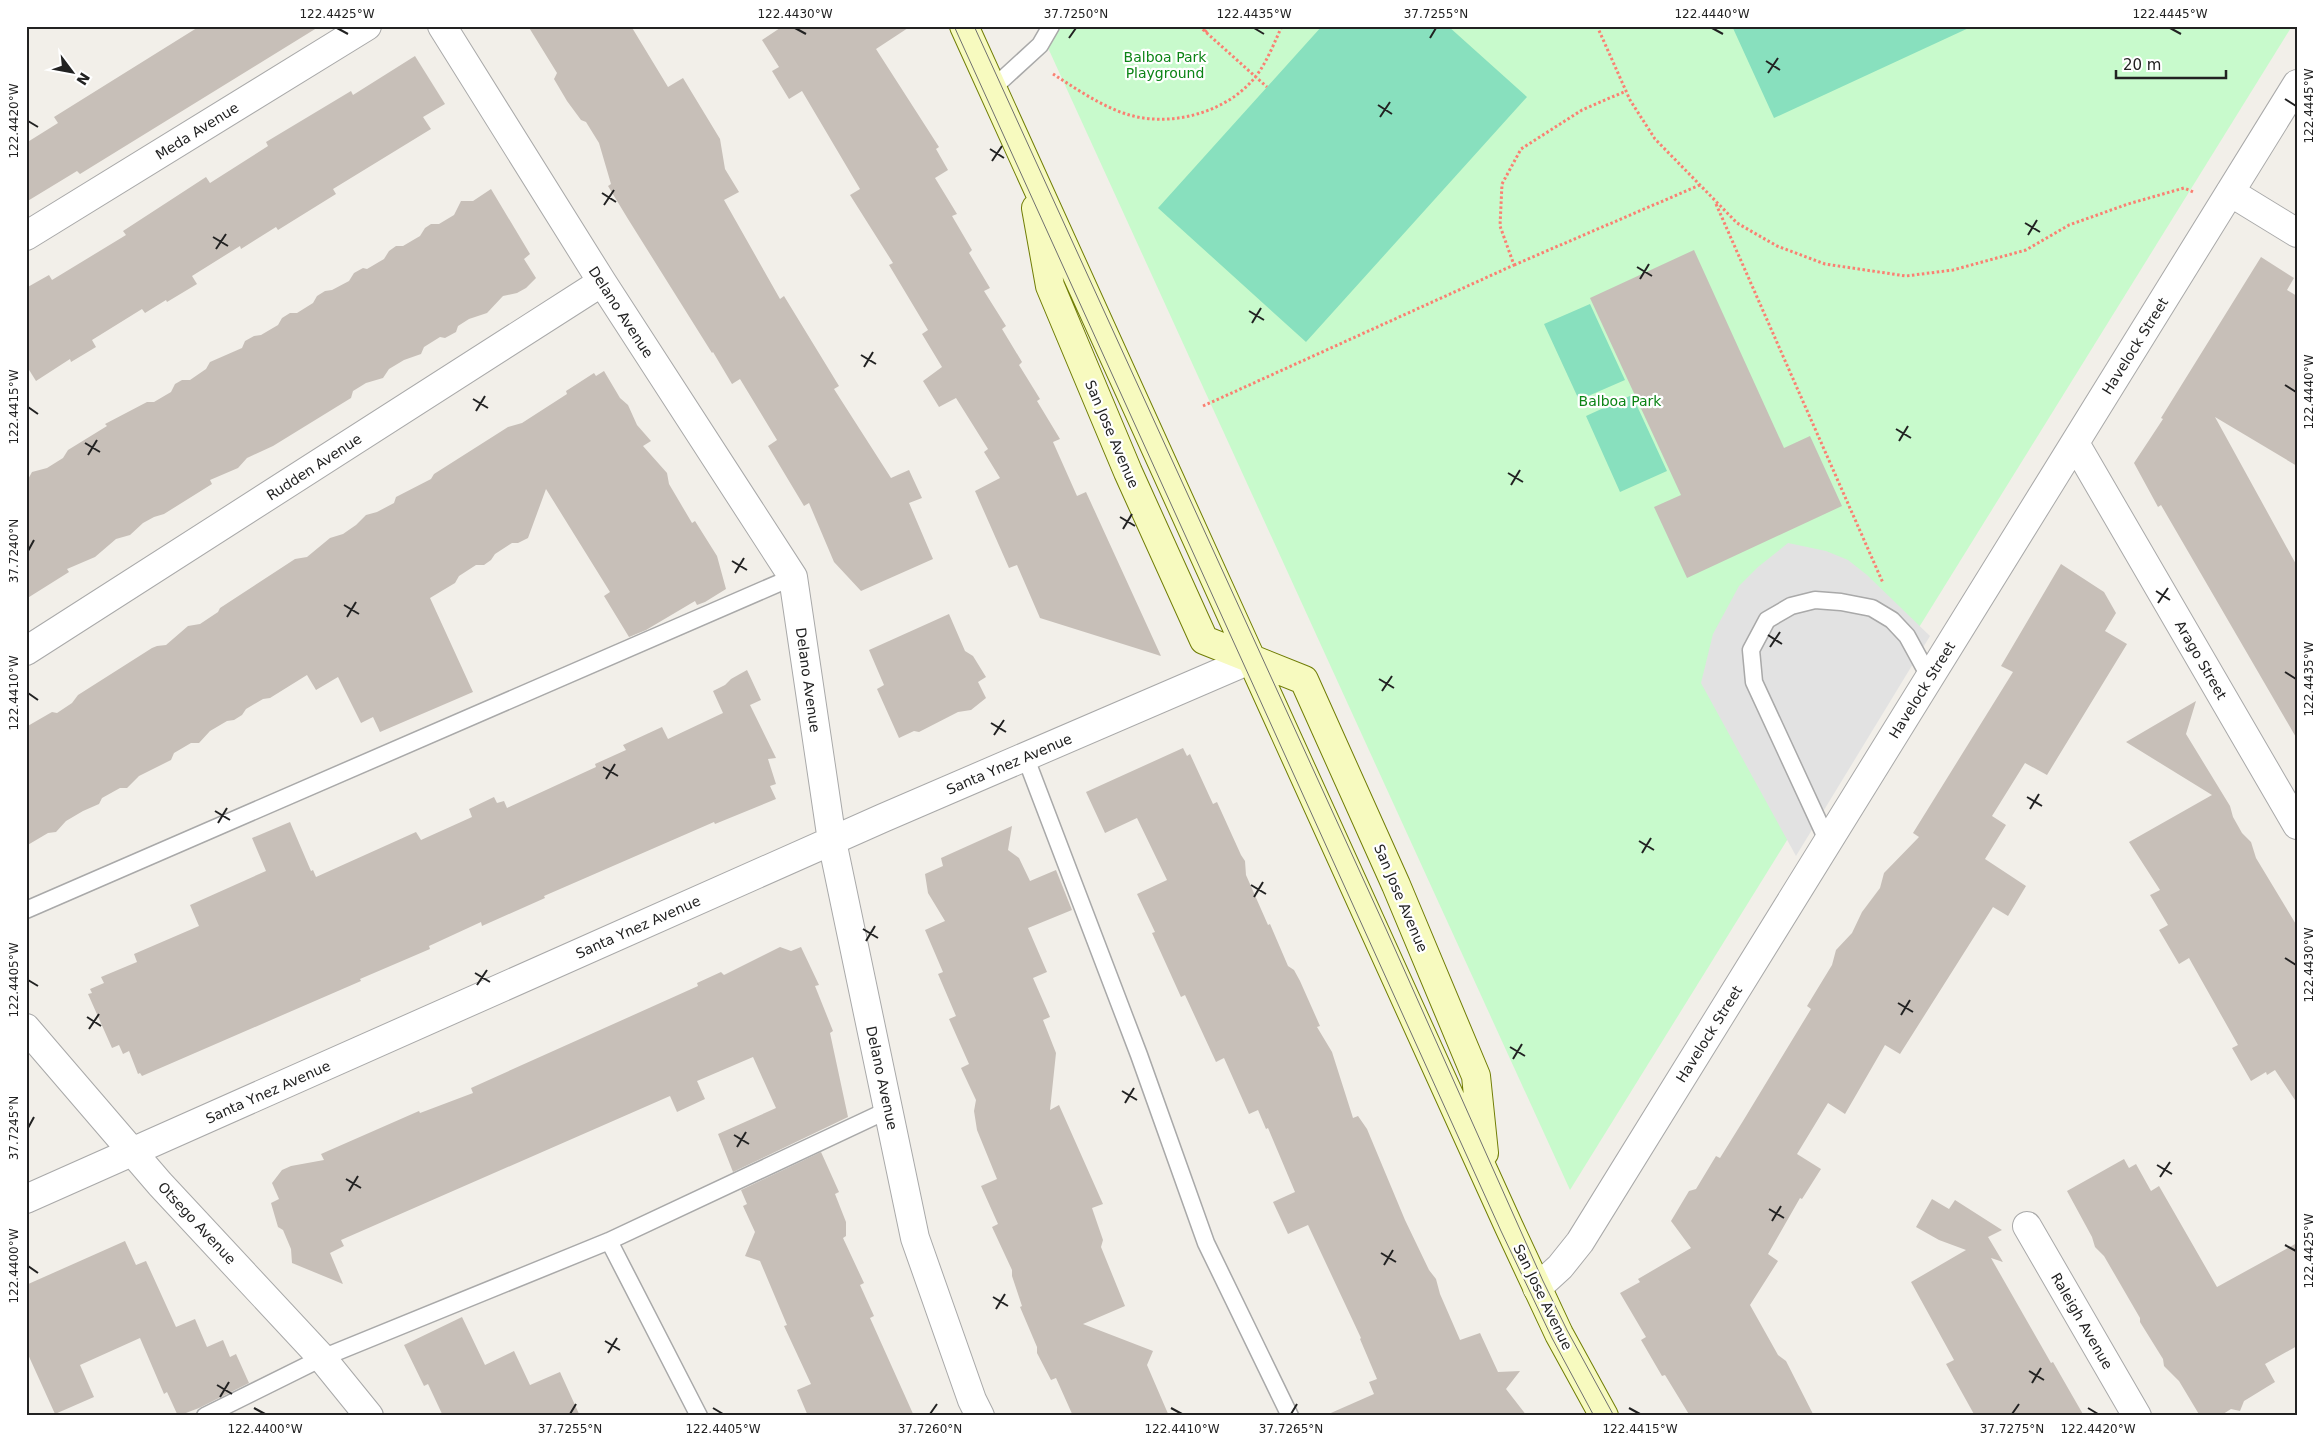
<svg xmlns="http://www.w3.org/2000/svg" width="2323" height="1442" font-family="'DejaVu Sans',sans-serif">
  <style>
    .park { fill: #c8facc }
    .pitch { fill: #88e0be }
    .parking { fill: #e2e2e2 }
    .building { fill: #c7bfb8 }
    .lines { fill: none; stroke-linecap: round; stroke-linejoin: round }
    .service-casing { stroke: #a9a9a9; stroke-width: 19 }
    .minor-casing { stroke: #a9a9a9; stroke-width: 30 }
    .secondary-casing { stroke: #707d05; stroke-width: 30 }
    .path { stroke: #fa8072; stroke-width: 3; stroke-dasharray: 2.5 2.5; stroke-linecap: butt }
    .service { stroke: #fff; stroke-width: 16 }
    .minor { stroke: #fff; stroke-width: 28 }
    .secondary { stroke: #f7fabf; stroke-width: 28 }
    .tram { stroke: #707070; stroke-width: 1 }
    .ticks { fill: none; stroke: #222; stroke-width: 2 }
    .labels { text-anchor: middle; stroke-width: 4.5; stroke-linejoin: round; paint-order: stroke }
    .park-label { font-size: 14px; fill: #0c8416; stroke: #fff }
    .street-label { font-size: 14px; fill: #222; stroke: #fff }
    .neatline { fill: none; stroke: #222; stroke-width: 2 }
    .ticks-label { font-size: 12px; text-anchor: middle; fill: #222 }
  </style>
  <rect width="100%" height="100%" fill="#f2efe9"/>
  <path class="park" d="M 1038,26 L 2292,26 L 1570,1190 Z"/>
  <path class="pitch" d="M 1322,26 L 1448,26 L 1527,97 L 1306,342 L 1158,208 Z
    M 1732,26 L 1973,26 L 1774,118 Z
    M 1590,304 L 1625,380 L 1579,400 L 1544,324 Z
    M 1632,395 L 1667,471 L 1620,492 L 1586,416 Z"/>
  <path class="parking" d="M 1788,543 L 1826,551 L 1848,560 L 1867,575 L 1930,636 L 1796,856 L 1701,683 L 1713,634 L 1739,586 L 1758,567 Z"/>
  <path class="building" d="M 200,26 L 320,26 L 80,174 L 77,171 L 26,202 L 26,143 L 58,123 L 54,117 Z
    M 528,26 L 631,26 L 668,87 L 683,78 L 720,139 L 725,169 L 739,192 L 724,200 L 780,299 L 784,296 L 839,386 L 834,389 L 891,478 L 909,470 L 922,498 L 909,503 L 933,559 L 861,591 L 834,562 L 809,503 L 804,506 L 768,446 L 777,440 L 740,379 L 732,384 L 713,352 L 712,353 L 628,219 L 608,186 L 611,184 L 599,143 L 586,122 L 581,120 L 567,101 L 554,79 L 557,73 Z
    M 783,26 L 911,26 L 876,49 L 939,147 L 936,149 L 948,170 L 935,178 L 957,214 L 952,216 L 972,250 L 969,253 L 990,288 L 984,291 L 1006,326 L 1002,329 L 1022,362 L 1019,365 L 1040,399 L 1037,401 L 1060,439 L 1053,442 L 1077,496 L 1086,492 L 1161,656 L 1040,618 L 1017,565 L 1009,568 L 975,491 L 1000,478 L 984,452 L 988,449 L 956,398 L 939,407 L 923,381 L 942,367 L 922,334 L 928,330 L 889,265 L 893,263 L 850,195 L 860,189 L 802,91 L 789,99 L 772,71 L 779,67 L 762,40 Z
    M 415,56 L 445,104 L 423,117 L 431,129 L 333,189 L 336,194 L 278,230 L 276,227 L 241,249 L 240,246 L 192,276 L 197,284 L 167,302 L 166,300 L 145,313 L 142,309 L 92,340 L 96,347 L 71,362 L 70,359 L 36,381 L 26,365 L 26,288 L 49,275 L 52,280 L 126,235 L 123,231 L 206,177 L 210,183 L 268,146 L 266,142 L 351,91 L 353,95 Z
    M 491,189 L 530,254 L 524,259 L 536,278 L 526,288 L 517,293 L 503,296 L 487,313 L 469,319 L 458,326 L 456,332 L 445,338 L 440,337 L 424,347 L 421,354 L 404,360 L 389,369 L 383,378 L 366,383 L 353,391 L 351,398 L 273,446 L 247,458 L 238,468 L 210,480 L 212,484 L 164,514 L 154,517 L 143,523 L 130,535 L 116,539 L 95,557 L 67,569 L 69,572 L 26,599 L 26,483 L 32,472 L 47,468 L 63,458 L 68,450 L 107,426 L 105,424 L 147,402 L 154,402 L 171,392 L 175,384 L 182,380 L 190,380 L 206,369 L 210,362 L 242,348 L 245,341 L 254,336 L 261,335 L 278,325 L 282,318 L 290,313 L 297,313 L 313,303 L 317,296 L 325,291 L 332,290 L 349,281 L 354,273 L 363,268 L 367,269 L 384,259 L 389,251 L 396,246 L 403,246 L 420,236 L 425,228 L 431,224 L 439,224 L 454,215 L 461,201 L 473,201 Z
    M 1694,250 L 1784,448 L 1810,436 L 1842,506 L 1687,578 L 1654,507 L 1681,495 L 1590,298 Z
    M 2261,257 L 2294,278 L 2287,290 L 2297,296 L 2297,466 L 2215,417 L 2297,566 L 2297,739 L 2161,505 L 2158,507 L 2134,463 L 2163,419 L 2161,418 Z
    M 604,371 L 620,398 L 628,405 L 637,425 L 651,441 L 643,446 L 667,473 L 669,484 L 692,523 L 695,521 L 717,556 L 726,589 L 705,602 L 697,605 L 695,601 L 646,630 L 629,637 L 604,596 L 610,592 L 546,489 L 528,538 L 518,543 L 512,543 L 495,554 L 491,560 L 484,565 L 476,565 L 459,576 L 455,583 L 430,598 L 473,692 L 380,732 L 373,717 L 361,723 L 338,677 L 316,690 L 307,675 L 270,698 L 263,699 L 246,709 L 242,715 L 234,720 L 227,721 L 210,731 L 199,743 L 191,743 L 174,753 L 171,760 L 139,776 L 127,788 L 120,788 L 102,798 L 99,804 L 83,811 L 66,821 L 56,832 L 48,833 L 26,846 L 26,727 L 52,712 L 57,713 L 72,703 L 78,695 L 152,648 L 157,646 L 166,645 L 188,626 L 200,624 L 218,612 L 220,608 L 295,559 L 307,557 L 330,538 L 343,534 L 356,525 L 366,515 L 377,512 L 394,503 L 396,497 L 431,479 L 434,474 L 508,427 L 522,423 L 567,394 L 566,391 L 594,373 L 596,376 Z
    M 2061,564 L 2104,592 L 2116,613 L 2105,631 L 2127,644 L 2047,775 L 2025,763 L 1992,816 L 2006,825 L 1985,859 L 2026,886 L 2008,916 L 1993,907 L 1900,1054 L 1885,1045 L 1845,1114 L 1828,1103 L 1797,1154 L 1821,1169 L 1802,1199 L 1800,1198 L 1768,1254 L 1778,1261 L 1750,1305 L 1778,1355 L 1786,1361 L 1814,1416 L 1690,1416 L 1665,1375 L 1662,1376 L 1641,1340 L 1646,1337 L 1620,1293 L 1640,1282 L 1638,1279 L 1691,1248 L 1671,1221 L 1689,1191 L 1696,1189 L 1716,1156 L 1720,1158 L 1743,1121 L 1811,1009 L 1807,1006 L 1832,965 L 1836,950 L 1852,933 L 1862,912 L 1880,888 L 1884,873 L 1919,837 L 1913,833 L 2013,672 L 2001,666 Z
    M 949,614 L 965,651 L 973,656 L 986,677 L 978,682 L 986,698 L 971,710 L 958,712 L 919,732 L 914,731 L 899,738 L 877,689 L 884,685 L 869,650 Z
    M 747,670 L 761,700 L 750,705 L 776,758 L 768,759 L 776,784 L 770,786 L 776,799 L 715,824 L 714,822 L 544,896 L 545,898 L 482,926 L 481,922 L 429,946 L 430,949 L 360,979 L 361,981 L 142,1076 L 140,1073 L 138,1074 L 129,1051 L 123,1054 L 119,1045 L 112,1048 L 88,994 L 92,993 L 90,989 L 104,983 L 101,977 L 137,962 L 134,954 L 199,926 L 190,905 L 266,871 L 252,838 L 290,822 L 311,871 L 313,870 L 316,877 L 416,832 L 421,840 L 472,817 L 469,809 L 494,797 L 497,803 L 504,801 L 507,808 L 596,767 L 595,764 L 626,750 L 623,745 L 662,727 L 668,739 L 723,713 L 713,691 L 725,685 L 731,679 Z
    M 2196,701 L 2186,734 L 2230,806 L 2233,817 L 2242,833 L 2251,842 L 2256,858 L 2297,926 L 2297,1103 L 2275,1070 L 2267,1075 L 2266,1072 L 2251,1081 L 2232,1048 L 2238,1045 L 2189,958 L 2179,964 L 2159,930 L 2168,925 L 2150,895 L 2160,890 L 2129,842 L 2212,795 L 2126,742 Z
    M 1183,748 L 1187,756 L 1190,754 L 1213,804 L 1217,802 L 1241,855 L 1245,861 L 1246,875 L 1268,925 L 1270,924 L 1288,966 L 1294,970 L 1300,981 L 1320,1026 L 1317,1027 L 1332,1052 L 1353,1118 L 1358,1116 L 1367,1129 L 1405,1220 L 1429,1270 L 1436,1279 L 1440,1294 L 1460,1340 L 1480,1333 L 1498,1372 L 1520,1371 L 1506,1389 L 1527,1416 L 1324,1416 L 1374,1394 L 1369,1382 L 1377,1379 L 1360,1339 L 1361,1338 L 1308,1225 L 1288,1234 L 1273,1202 L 1295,1192 L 1268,1128 L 1266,1129 L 1258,1110 L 1249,1114 L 1224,1058 L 1216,1062 L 1185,995 L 1181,997 L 1152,933 L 1155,932 L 1137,894 L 1167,880 L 1137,818 L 1105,833 L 1086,792 Z
    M 1012,826 L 1008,850 L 1019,858 L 1030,881 L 1056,870 L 1072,910 L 1028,928 L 1047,972 L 1033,978 L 1050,1017 L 1043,1020 L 1056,1053 L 1050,1110 L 1059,1105 L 1103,1204 L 1092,1208 L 1103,1240 L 1101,1247 L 1125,1306 L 1083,1324 L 1153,1351 L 1147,1365 L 1169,1416 L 1073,1416 L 1056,1378 L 1051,1380 L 1037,1353 L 1037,1347 L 1020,1307 L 1022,1306 L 1012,1276 L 1012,1270 L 992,1227 L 998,1224 L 981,1186 L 997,1179 L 977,1130 L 974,1111 L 976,1100 L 961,1068 L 969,1064 L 949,1019 L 956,1016 L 938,974 L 943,972 L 925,930 L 945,921 L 928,893 L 925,874 L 943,866 L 941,858 Z
    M 780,947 L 791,951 L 801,947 L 819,985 L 815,986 L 833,1031 L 830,1033 L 848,1117 L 733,1172 L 718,1134 L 776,1108 L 753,1057 L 697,1081 L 705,1099 L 677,1112 L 670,1096 L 341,1240 L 344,1246 L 330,1253 L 343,1284 L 292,1263 L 291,1249 L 283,1230 L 278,1227 L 271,1203 L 279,1199 L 272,1183 L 282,1170 L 291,1166 L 324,1160 L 321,1154 L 419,1111 L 420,1113 L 473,1093 L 471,1088 L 698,986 L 697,983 L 721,972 L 724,975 Z
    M 821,1152 L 839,1192 L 835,1194 L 846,1222 L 846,1236 L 843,1238 L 864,1283 L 860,1285 L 874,1316 L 870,1318 L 914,1416 L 808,1416 L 797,1390 L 811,1384 L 784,1326 L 787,1325 L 760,1261 L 745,1256 L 755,1232 L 743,1206 L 747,1204 L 741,1190 Z
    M 2124,1159 L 2129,1168 L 2136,1164 L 2151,1191 L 2159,1186 L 2217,1287 L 2297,1243 L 2297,1346 L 2265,1364 L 2275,1382 L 2244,1401 L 2240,1411 L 2231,1409 L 2220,1416 L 2200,1416 L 2179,1381 L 2164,1366 L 2163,1359 L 2140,1322 L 2140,1318 L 2104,1256 L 2095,1247 L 2092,1237 L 2067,1191 Z
    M 1932,1199 L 1949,1209 L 1955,1200 L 2002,1230 L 1988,1237 L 2003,1262 L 1991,1258 L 2051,1363 L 2053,1362 L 2084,1416 L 1975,1416 L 1946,1364 L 1954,1360 L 1911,1282 L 1966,1250 L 1939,1240 L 1916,1227 Z
    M 125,1241 L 136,1265 L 146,1261 L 176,1327 L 195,1319 L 207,1347 L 223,1340 L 230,1357 L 236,1354 L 249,1383 L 199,1408 L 178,1416 L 167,1392 L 164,1394 L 140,1338 L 80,1365 L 94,1397 L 55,1414 L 26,1350 L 26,1285 Z
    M 462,1317 L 485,1365 L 514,1351 L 530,1385 L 560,1372 L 580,1416 L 443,1416 L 428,1384 L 424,1386 L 404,1345 Z"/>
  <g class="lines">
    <defs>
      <path id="service" d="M 992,89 L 1040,45 L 1051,26
        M 1025,756 L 1139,1055 L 1206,1243 L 1290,1416
        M 1828,842 L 1754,682 L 1751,650 L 1767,620 L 1791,606 L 1815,600 L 1841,602 L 1872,608 L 1892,620 L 1907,636 L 1930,678
        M 26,910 L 793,577
        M 609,1241 L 699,1416
        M 205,1416 L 322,1358 L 609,1241 L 888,1110"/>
      <path id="minor" d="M 442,26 L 602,282 L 793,577 L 832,841 L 915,1238 L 972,1400 L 980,1416
        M 2230,192 L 2297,233
        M 26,236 L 367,26
        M 2075,443 L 2297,825
        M 26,651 L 602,282
        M 26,1028 L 160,1184 L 322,1358 L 369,1416
        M 26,1199 L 883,818 L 1252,659
        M 2027,1226 L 2137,1416
        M 1537,1288 L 1560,1267 L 1580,1242 L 2297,84"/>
      <path id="secondary" d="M 964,26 L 1509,1227 L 1559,1334 L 1604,1416
        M 1036,208 L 1050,286 L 1128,472 L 1204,640 L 1304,680 L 1396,885 L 1476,1076 L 1484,1153"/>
    </defs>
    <use href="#service" class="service-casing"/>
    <use href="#minor" class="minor-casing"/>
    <use href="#secondary" class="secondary-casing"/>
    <path class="path" d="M 1199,26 L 1267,87
      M 1597,26 L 1630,100 L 1655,139 L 1700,185 L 1737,223 L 1777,246 L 1825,264 L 1906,276 L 1953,270 L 2026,250 L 2069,225 L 2128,204 L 2184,188 L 2193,192
      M 1205,32 L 1211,26
      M 1053,74 C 1075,88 1098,104 1123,113 C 1165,128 1220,115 1250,83 C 1265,68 1273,45 1282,26
      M 1716,204 L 1883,583
      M 1514,265 L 1700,185
      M 1203,406 L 1514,265 L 1500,226 L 1502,184 L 1521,149 L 1582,110 L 1626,91"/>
    <use href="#service" class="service"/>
    <use href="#minor" class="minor"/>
    <use href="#secondary" class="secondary"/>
    <path class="tram" d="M 954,26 L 1501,1231 L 1552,1338 L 1594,1416
      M 974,26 L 1386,929 L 1543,1281 L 1567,1330 L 1614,1416"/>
  </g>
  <path class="ticks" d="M 337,28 L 348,34M 795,28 L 806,34M 1254,28 L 1264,34M 1712,28 L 1723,34M 2170,28 L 2181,34M 1069,38 L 1076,28M 1430,38 L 1436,28M 1766,61 L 1780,70M 1768,73 L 1778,58M 2285,99 L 2296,106M 1378,105 L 1392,114M 1380,117 L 1390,102M 28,121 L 38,127M 990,149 L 1004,158M 992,161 L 1002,146M 602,193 L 616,202M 604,205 L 614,190M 2025,223 L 2040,232M 2028,235 L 2037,220M 213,237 L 228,246M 216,249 L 226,234M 1637,267 L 1652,276M 1640,279 L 1649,264M 1249,311 L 1264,320M 1252,323 L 1261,308M 861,355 L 876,364M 864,367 L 873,352M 2285,385 L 2296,392M 473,399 L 488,408M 28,407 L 38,414M 476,411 L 485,396M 1896,429 L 1911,438M 1899,441 L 1908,426M 85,443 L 100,452M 88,455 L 97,440M 1508,473 L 1523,482M 1511,485 L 1520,470M 1120,517 L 1135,526M 1123,529 L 1132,514M 28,551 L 34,540M 732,561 L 747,570M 735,573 L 744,558M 2156,591 L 2170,600M 2158,603 L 2168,588M 344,605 L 359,614M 347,617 L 356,602M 1768,635 L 1782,644M 1770,647 L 1780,632M 2285,672 L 2296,679M 1379,679 L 1394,688M 1382,691 L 1392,676M 28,693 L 38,700M 991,723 L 1006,732M 994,735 L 1004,720M 603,767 L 618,776M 606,779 L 615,764M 2027,797 L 2042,806M 2030,809 L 2039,794M 215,811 L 230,820M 218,823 L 227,808M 1639,841 L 1654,850M 1642,853 L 1651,838M 1251,885 L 1266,894M 1254,897 L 1263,882M 863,929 L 878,938M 866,941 L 875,926M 2285,958 L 2296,965M 475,973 L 490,982M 28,980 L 38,986M 477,985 L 487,970M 1898,1003 L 1913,1012M 1901,1015 L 1910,1000M 87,1017 L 101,1026M 89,1029 L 99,1014M 1510,1047 L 1525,1056M 1513,1059 L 1522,1044M 1122,1091 L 1137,1100M 1125,1103 L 1134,1088M 28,1128 L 34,1117M 734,1135 L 749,1144M 737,1147 L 746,1132M 2157,1165 L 2172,1174M 2160,1177 L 2170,1162M 346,1179 L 361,1188M 349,1191 L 358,1176M 1769,1209 L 1784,1218M 1772,1221 L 1781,1206M 2285,1245 L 2296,1251M 1381,1253 L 1396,1262M 1384,1265 L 1393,1250M 28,1266 L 38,1273M 993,1297 L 1008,1306M 996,1309 L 1005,1294M 605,1341 L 620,1350M 608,1353 L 617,1338M 2029,1371 L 2044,1380M 2032,1383 L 2041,1368M 217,1385 L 232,1394M 220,1397 L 229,1382M 254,1408 L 265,1414M 713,1408 L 723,1414M 1171,1408 L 1182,1414M 1629,1408 L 1640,1414M 2088,1408 L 2098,1414M 570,1414 L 576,1404M 930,1414 L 937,1404M 1291,1414 L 1297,1404M 2012,1414 L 2019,1404"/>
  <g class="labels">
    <g class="park-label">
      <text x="1165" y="62">Balboa Park<tspan x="1165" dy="16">Playground</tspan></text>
      <text x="1620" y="406">Balboa Park</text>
    </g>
    <g class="street-label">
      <text transform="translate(197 131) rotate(-32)" y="5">Meda Avenue</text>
      <text transform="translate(621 312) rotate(57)" y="5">Delano Avenue</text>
      <text transform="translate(2135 346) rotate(-58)" y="5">Havelock Street</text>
      <text transform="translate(1112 434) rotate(67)" y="5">San Jose Avenue</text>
      <text transform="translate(314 467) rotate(-33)" y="5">Rudden Avenue</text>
      <text transform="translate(2201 660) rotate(60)" y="5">Arago Street</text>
      <text transform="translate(808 680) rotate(82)" y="5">Delano Avenue</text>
      <text transform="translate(1922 690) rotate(-58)" y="5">Havelock Street</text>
      <text transform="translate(1009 764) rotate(-23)" y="5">Santa Ynez Avenue</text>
      <text transform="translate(1401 898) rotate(67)" y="5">San Jose Avenue</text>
      <text transform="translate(638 927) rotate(-24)" y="5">Santa Ynez Avenue</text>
      <text transform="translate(1709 1034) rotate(-58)" y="5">Havelock Street</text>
      <text transform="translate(882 1078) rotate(78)" y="5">Delano Avenue</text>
      <text transform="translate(268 1092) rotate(-24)" y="5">Santa Ynez Avenue</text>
      <text transform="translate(197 1223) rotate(47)" y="5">Otsego Avenue</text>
      <text transform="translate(1543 1297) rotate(64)" y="5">San Jose Avenue</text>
      <text transform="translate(2082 1321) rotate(60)" y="5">Raleigh Avenue</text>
    </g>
  </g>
  <rect width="2323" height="1442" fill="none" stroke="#ffffff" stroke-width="55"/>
  <g transform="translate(72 72) rotate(122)" stroke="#ffffff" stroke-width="4" paint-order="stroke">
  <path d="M0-4L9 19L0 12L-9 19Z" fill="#222222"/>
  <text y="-8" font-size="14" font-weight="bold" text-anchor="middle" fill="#222222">N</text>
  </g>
  <path d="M2116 70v8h110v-8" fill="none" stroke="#222222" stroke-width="2.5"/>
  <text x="2123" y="70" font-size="15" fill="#222222" stroke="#ffffff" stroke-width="4" paint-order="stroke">20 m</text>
  <rect x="28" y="28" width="2268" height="1386" class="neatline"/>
  <g class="ticks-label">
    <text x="337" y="18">122.4425°W</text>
    <text x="795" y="18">122.4430°W</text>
    <text x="1076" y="18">37.7250°N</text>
    <text x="1254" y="18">122.4435°W</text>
    <text x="1436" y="18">37.7255°N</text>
    <text x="1712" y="18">122.4440°W</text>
    <text x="2170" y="18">122.4445°W</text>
    <text transform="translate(2309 106) rotate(-90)" y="4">122.4445°W</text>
    <text transform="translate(14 121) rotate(-90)" y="4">122.4420°W</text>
    <text transform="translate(2309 392) rotate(-90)" y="4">122.4440°W</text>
    <text transform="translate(14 407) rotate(-90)" y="4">122.4415°W</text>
    <text transform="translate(14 551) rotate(-90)" y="4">37.7240°N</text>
    <text transform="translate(2309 679) rotate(-90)" y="4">122.4435°W</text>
    <text transform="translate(14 693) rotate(-90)" y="4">122.4410°W</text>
    <text transform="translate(2309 965) rotate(-90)" y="4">122.4430°W</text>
    <text transform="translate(14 980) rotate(-90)" y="4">122.4405°W</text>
    <text transform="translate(14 1128) rotate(-90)" y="4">37.7245°N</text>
    <text transform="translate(2309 1251) rotate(-90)" y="4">122.4425°W</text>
    <text transform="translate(14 1266) rotate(-90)" y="4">122.4400°W</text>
    <text x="265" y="1433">122.4400°W</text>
    <text x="570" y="1433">37.7255°N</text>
    <text x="723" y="1433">122.4405°W</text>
    <text x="930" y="1433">37.7260°N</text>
    <text x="1182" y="1433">122.4410°W</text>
    <text x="1291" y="1433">37.7265°N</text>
    <text x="1640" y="1433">122.4415°W</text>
    <text x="2012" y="1433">37.7275°N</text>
    <text x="2098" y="1433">122.4420°W</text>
  </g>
</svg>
